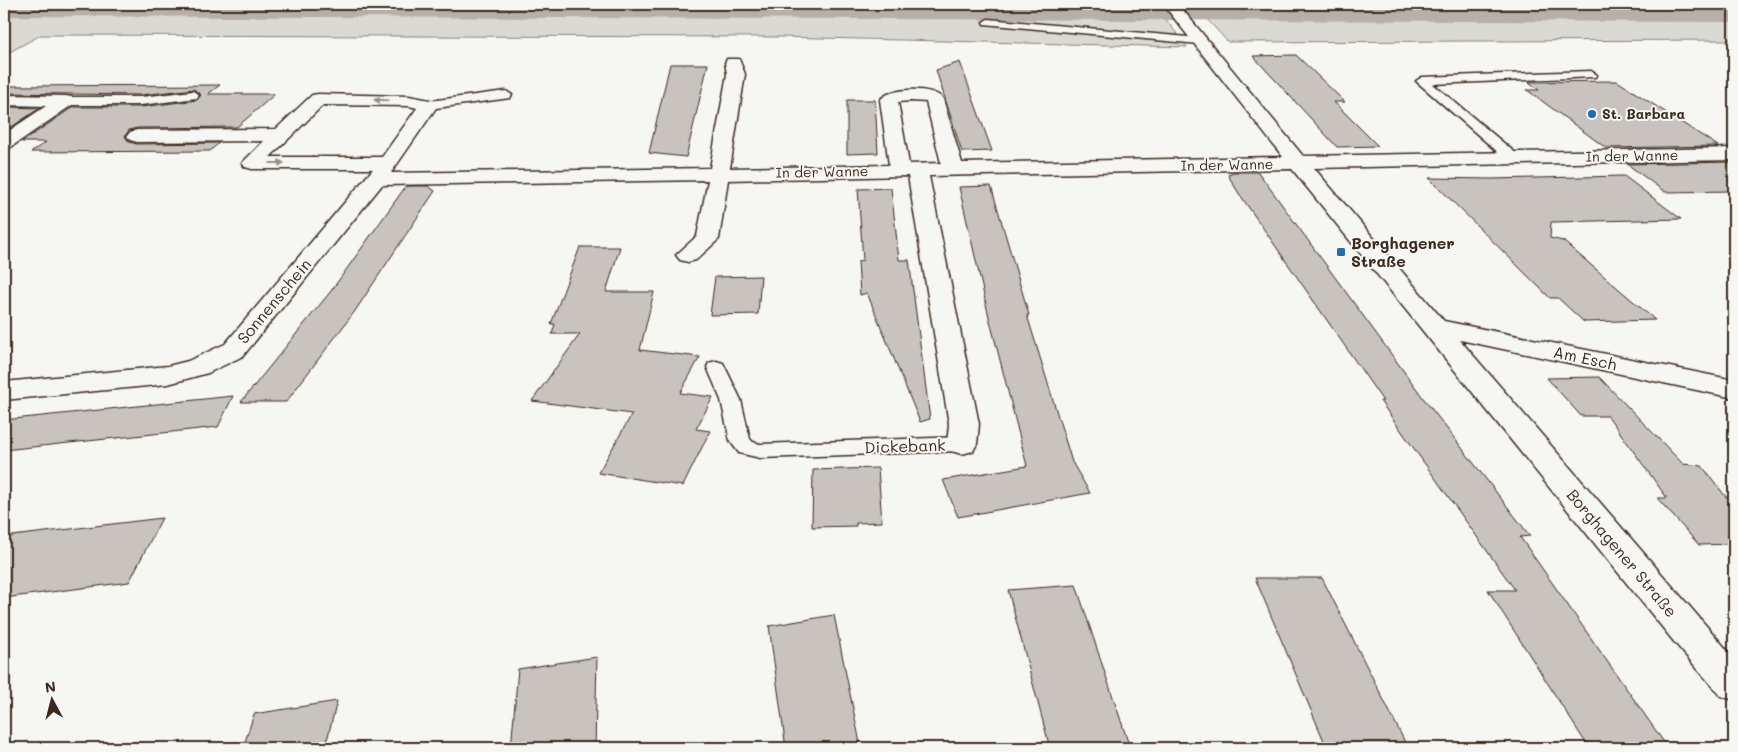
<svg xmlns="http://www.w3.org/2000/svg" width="1738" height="752" font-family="Mali,sans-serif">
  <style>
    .green { fill: #dad9d3; stroke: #8a8278 }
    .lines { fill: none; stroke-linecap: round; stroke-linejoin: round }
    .stream { fill: #857a71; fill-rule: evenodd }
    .river { fill: #b6b0a9; fill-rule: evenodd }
    .building { fill: #c8c3be; stroke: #3b2a1e }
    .lane-casing { stroke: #3b2a1e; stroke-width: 3 }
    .street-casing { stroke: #3b2a1e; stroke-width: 3 }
    .lane { fill: #f6f6f2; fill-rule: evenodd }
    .street { fill: #f6f6f2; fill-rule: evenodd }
    .oneway { fill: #989088 }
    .poi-dot { fill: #1f6fb2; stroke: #f6f6f2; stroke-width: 2 }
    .labels { text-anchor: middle; stroke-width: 4; stroke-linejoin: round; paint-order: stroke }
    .far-poi-label { font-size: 14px; font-weight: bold; fill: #3b2a1e; stroke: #f6f6f2; text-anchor: start }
    .far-street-label { font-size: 14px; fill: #3b2a1e; stroke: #f6f6f2 }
    .poi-label { font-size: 16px; font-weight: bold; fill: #3b2a1e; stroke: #f6f6f2; text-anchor: start }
    .street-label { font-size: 16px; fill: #3b2a1e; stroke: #f6f6f2 }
  </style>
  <rect width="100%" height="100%" fill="#f6f6f2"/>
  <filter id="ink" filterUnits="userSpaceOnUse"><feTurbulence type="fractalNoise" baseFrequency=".02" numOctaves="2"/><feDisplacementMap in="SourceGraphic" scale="10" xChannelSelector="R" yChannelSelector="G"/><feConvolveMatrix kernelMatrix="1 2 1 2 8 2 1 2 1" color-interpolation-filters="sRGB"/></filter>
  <g filter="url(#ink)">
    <path class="green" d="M 4,4 L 1154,4 L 1187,47 L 779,37 L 41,35 L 4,55 Z
      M 1193,4 L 1734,4 L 1734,40 L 1228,42 Z"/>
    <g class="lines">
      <path class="stream" d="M 1646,4 L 1652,4 L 1653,12 L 1649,12 Z"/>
      <path class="river" d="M 4,4 L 1734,4 L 1734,22 L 4,16 Z"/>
    </g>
    <path class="building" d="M 1296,55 L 1345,102 L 1334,102 L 1378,146 L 1337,147 L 1253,56 Z
      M 960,62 L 992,151 L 962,152 L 936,70 Z
      M 670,64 L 708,64 L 686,157 L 649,153 Z
      M 1617,81 L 1718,146 L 1606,148 L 1527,90 L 1539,90 L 1529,82 Z
      M 220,85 L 208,94 L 275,94 L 237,127 L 137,128 L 129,130 L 125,136 L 129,142 L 137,144 L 219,143 L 210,151 L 31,152 L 46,142 L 22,142 L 73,107 L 141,107 L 197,100 L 201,95 L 194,89 L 141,95 L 4,93 L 4,86 Z
      M 847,100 L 875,100 L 878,153 L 847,154 Z
      M 4,107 L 40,108 L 4,132 Z
      M 1734,162 L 1734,191 L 1665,192 L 1627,164 Z
      M 1233,172 L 1258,172 L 1424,399 L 1530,536 L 1520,537 L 1668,748 L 1589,748 L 1488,590 L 1515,590 L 1380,401 L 1383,401 L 1238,192 L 1228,175 Z
      M 1624,176 L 1681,219 L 1551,222 L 1550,238 L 1563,241 L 1655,320 L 1584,322 L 1558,298 L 1550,298 L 1429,178 L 1491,179 Z
      M 406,186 L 428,186 L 435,191 L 355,311 L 286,402 L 241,402 L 331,291 Z
      M 991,186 L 1029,315 L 1027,315 L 1072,462 L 1090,493 L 958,517 L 943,480 L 1027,466 L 989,317 L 959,187 Z
      M 891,188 L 899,260 L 909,260 L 930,419 L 920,422 L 867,293 L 860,295 L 858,261 L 863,260 L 858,189 Z
      M 580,247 L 620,247 L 606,292 L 654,292 L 640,350 L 700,357 L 680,393 L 713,397 L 696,429 L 710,431 L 683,486 L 598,473 L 632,414 L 532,401 L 580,334 L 552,334 L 555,324 L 551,324 Z
      M 761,276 L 758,314 L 710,315 L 715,277 Z
      M 1599,377 L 1683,464 L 1702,466 L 1726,497 L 1734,497 L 1734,544 L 1699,545 L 1657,498 L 1667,498 L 1608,416 L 1581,416 L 1547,378 Z
      M 233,396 L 218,427 L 4,450 L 4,420 Z
      M 878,468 L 882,522 L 856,523 L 856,526 L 812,527 L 813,470 Z
      M 162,518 L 129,582 L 4,598 L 4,537 Z
      M 1255,578 L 1322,578 L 1408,748 L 1327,748 Z
      M 1076,585 L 1101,661 L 1130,748 L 1050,748 L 1008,590 Z
      M 834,615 L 861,748 L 786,748 L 769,626 Z
      M 597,657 L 595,748 L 511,748 L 518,669 Z
      M 337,701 L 325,748 L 243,748 L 254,714 Z"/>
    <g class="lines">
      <defs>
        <path id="lane" d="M 988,19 L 1199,38 L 1204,41 L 1199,44 L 984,24 L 983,22 Z
          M 1591,71 L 1597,75 L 1595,77 L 1433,84 L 1518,155 L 1520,158 L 1518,161 L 1508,161 L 1416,81 L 1422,77 Z
          M 193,91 L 199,95 L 197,98 L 141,105 L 66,105 L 60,101 L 66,97 L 141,97 Z
          M 506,91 L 512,95 L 510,98 L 429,109 L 423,105 L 429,101 Z
          M 716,361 L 723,363 L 725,367 L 741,400 L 750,439 L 753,442 L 760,444 L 962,437 L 969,439 L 972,444 L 969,449 L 962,451 L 760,458 L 739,453 L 730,441 L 721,400 L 707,367 L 709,363 Z"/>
        <path id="street" d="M 1163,4 L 1178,4 L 1303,156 L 1734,148 L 1734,160 L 1314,168 L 1444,321 L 1734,380 L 1734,398 L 1460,340 L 1734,658 L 1734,700 L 1721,696 L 1675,643 L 1292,169 L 929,176 L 979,424 L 977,444 L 973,451 L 962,454 L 951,451 L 947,444 L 949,424 L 908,176 L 728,180 L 719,239 L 696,260 L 688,262 L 680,260 L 676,255 L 697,236 L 708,180 L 382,185 L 243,356 L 208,373 L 168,384 L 4,400 L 4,382 L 168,366 L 188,361 L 225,344 L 373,169 L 252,169 L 245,167 L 242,163 L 264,141 L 137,142 L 130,140 L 127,136 L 130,132 L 137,130 L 276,129 L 312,95 L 318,94 L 409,96 L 435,101 L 438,105 L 391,173 L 710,168 L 727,74 L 725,63 L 727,59 L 739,59 L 745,74 L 730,168 L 889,165 L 880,100 C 889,87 934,86 943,99 L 962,163 L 1283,157 ZM 911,101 L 926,102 L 941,163 L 909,164 L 898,102 ZM 323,105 L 409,106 L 417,108 L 382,157 L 270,157 Z
          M 4,95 L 66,96 L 72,97 L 75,101 L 72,105 L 11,147 L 4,149 L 4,134 L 46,106 L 4,105 Z"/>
      </defs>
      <use href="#lane" class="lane-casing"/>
      <use href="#street" class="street-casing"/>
      <use href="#lane" class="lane"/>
      <use href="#street" class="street"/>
    </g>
    <defs><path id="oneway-solid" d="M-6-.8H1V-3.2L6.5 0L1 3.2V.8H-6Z" transform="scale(1.25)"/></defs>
    <g class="oneway">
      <use href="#oneway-solid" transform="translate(381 100) rotate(-179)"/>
      <use href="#oneway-solid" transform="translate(277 163)"/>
    </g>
  </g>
  <g class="poi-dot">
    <circle cx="1592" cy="114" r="5"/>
    <rect x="1336" y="247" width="10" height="10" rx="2.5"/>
  </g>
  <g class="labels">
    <g class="far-poi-label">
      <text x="1602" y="119">St. Barbara</text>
    </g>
    <g class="far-street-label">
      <text transform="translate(1632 156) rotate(-1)" y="5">In der Wanne</text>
      <text transform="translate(1227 165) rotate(-1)" y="5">In der Wanne</text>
      <text transform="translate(822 172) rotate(-1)" y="5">In der Wanne</text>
    </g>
    <g class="poi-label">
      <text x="1351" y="249">Borghagener<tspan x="1351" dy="18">Straße</tspan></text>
    </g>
    <g class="street-label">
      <text transform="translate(274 301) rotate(-50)" y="6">Sonnenschein</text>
      <text transform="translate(1585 358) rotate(12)" y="6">Am Esch</text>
      <text transform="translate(905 446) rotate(-2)" y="6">Dickebank</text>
      <text transform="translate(1622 553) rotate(50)" y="6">Borghagener Straße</text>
    </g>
  </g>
  <rect width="1738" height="752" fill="none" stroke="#f6f6f2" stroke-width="20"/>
  <rect x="10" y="10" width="1718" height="732" fill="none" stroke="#3b2a1e" stroke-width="2" filter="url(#ink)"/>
  <g transform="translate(52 700) rotate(353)" stroke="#f6f6f2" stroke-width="4" paint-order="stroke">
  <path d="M0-4L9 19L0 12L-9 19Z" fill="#3b2a1e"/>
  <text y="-8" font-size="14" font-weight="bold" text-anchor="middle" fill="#3b2a1e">N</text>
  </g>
</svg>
